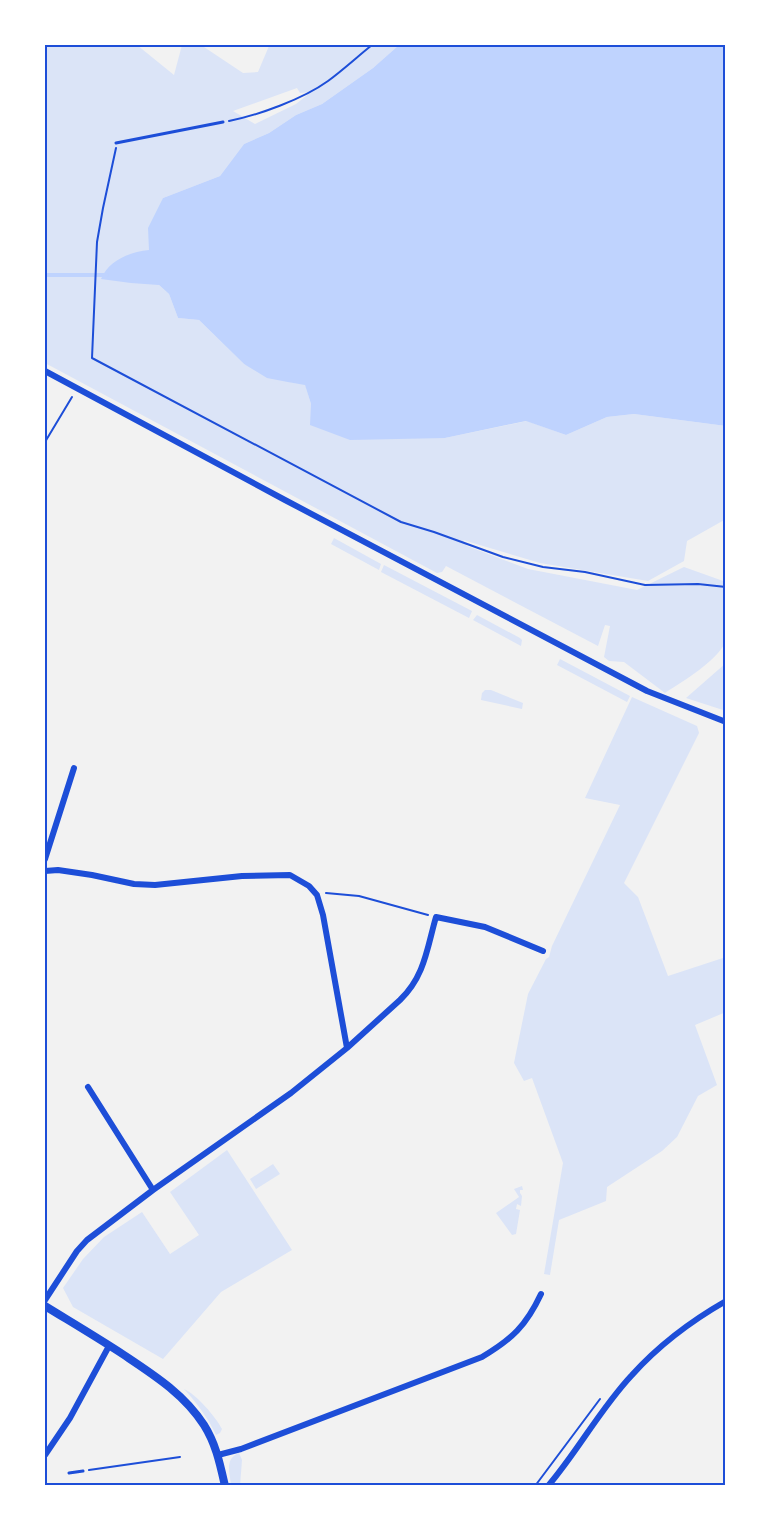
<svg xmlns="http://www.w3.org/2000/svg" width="771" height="1531" font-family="Montserrat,sans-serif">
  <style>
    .green { fill: #dbe4f7; fill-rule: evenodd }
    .water { fill: #bfd3fe }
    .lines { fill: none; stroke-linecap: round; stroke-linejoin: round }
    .stream { stroke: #bfd3fe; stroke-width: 4 }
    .path { stroke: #1d4ed8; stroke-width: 2 }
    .service { stroke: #1d4ed8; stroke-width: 3 }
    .minor { stroke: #1d4ed8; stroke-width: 6 }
    .tertiary { stroke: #1d4ed8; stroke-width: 8 }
    .neatline { fill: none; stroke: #1d4ed8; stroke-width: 2 }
  </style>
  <rect width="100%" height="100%" fill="#f2f2f2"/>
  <path class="green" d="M 45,45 L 137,45 L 174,75 L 182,45 L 201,45 L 243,73 L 258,72 L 269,46 L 268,45 L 399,45 L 373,68 L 322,104 L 296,115 L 269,133 L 244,144 L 220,176 L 163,198 L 149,276 L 169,294 L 178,318 L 199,320 L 244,364 L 293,383 L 305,384 L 311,404 L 414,438 L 445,438 L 527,421 L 566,435 L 607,417 L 634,414 L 726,426 L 726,519 L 687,541 L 684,561 L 648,581 L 540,563 L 463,540 L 467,546 L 528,569 L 637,590 L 684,567 L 726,582 L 726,642 C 713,664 686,679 665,693 L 624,662 L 609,661 L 604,657 L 610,626 L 605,625 L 598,646 L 446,566 L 442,572 L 437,573 L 45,363 ZM 297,88 L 300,93 L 311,92 L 296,104 L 255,124 L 233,111 Z
    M 334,538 L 381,564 L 379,570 L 331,544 Z
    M 384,565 L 472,611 L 469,618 L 381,572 Z
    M 477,615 L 520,638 L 522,640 L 521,646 L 473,620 Z
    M 560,659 L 630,696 L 627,702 L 557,665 Z
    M 726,663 L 726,711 L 686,698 Z
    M 485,690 L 491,690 L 523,703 L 522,709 L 481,700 L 482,693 Z
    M 632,697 L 697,726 L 699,733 L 624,883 L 638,897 L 668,976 L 726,957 L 726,1012 L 695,1025 L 717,1085 L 698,1096 L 677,1137 L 662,1151 L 607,1187 L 606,1201 L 559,1220 L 550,1275 L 544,1274 L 563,1163 L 532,1078 L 524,1081 L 514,1063 L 528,994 L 546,959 L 549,957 L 552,946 L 620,805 L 585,798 Z
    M 227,1150 L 292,1250 L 221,1292 L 163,1359 L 73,1307 L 63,1288 L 83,1259 L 104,1237 L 142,1212 L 170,1254 L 199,1235 L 170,1192 Z
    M 273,1164 L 280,1174 L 256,1189 L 250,1179 Z
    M 522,1186 L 523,1190 L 520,1190 L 520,1193 L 522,1196 L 521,1206 L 517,1204 L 516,1209 L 520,1210 L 516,1234 L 512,1235 L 496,1213 L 519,1197 L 514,1189 Z
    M 184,1389 C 196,1394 216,1417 222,1429 L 220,1433 L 216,1435 C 208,1418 197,1403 184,1389 Z
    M 239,1453 L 242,1460 L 240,1486 L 231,1486 C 230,1473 224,1459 239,1453 Z"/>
  <path class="water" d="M 399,45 L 726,45 L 726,426 L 634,414 L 607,417 L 566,435 L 526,421 L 445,438 L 350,440 L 310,425 L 311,404 L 305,385 L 293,383 L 267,378 L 244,364 L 199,320 L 178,318 L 169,294 L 159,285 L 131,283 L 101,279 C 109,260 130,252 149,250 L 148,228 L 163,198 L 220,176 L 244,144 L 269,133 L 296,115 L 322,104 L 373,68 Z"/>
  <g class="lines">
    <path class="stream" d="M 45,275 L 107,275"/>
    <path class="path" d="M 229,121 C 259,115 303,99 328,81 C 343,70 357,57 372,45
      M 116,148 L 103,208 L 97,242 L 92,358 L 401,522 L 434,532 L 503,557 L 543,567 L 585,572 L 645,585 L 698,584 L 726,587
      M 45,442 L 72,397
      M 326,893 L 359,896 L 428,915
      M 89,1470 L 180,1457
      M 535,1486 L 600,1399"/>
    <path class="service" d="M 116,143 L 223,122
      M 69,1473 L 83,1471"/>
    <path class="minor" d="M 45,371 L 285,500 L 647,691 L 726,722
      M 45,859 L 74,768
      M 45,871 L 58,870 L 92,875 L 134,884 L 155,885 L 242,876 L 290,875 L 309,886 L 317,895 L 323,915 L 347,1048
      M 88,1087 L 153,1190
      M 45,1300 L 77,1251 L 87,1240 L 153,1190 L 291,1093 L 347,1048 L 400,1000 C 425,976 427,948 436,917 L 485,927 L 543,951
      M 45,1455 L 70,1418 L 109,1346
      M 218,1455 L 241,1449 L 482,1357 C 512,1339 526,1326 541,1294
      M 548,1486 C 578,1451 600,1409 632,1375 C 659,1345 691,1321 726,1301"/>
    <path class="tertiary" d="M 45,1306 C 71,1322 98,1338 124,1355 C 154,1375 184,1394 204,1425 C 216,1444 220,1464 225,1486"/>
  </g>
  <rect width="771" height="1531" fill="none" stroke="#ffffff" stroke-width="93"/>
  <rect x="46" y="46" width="678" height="1438" class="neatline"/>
</svg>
